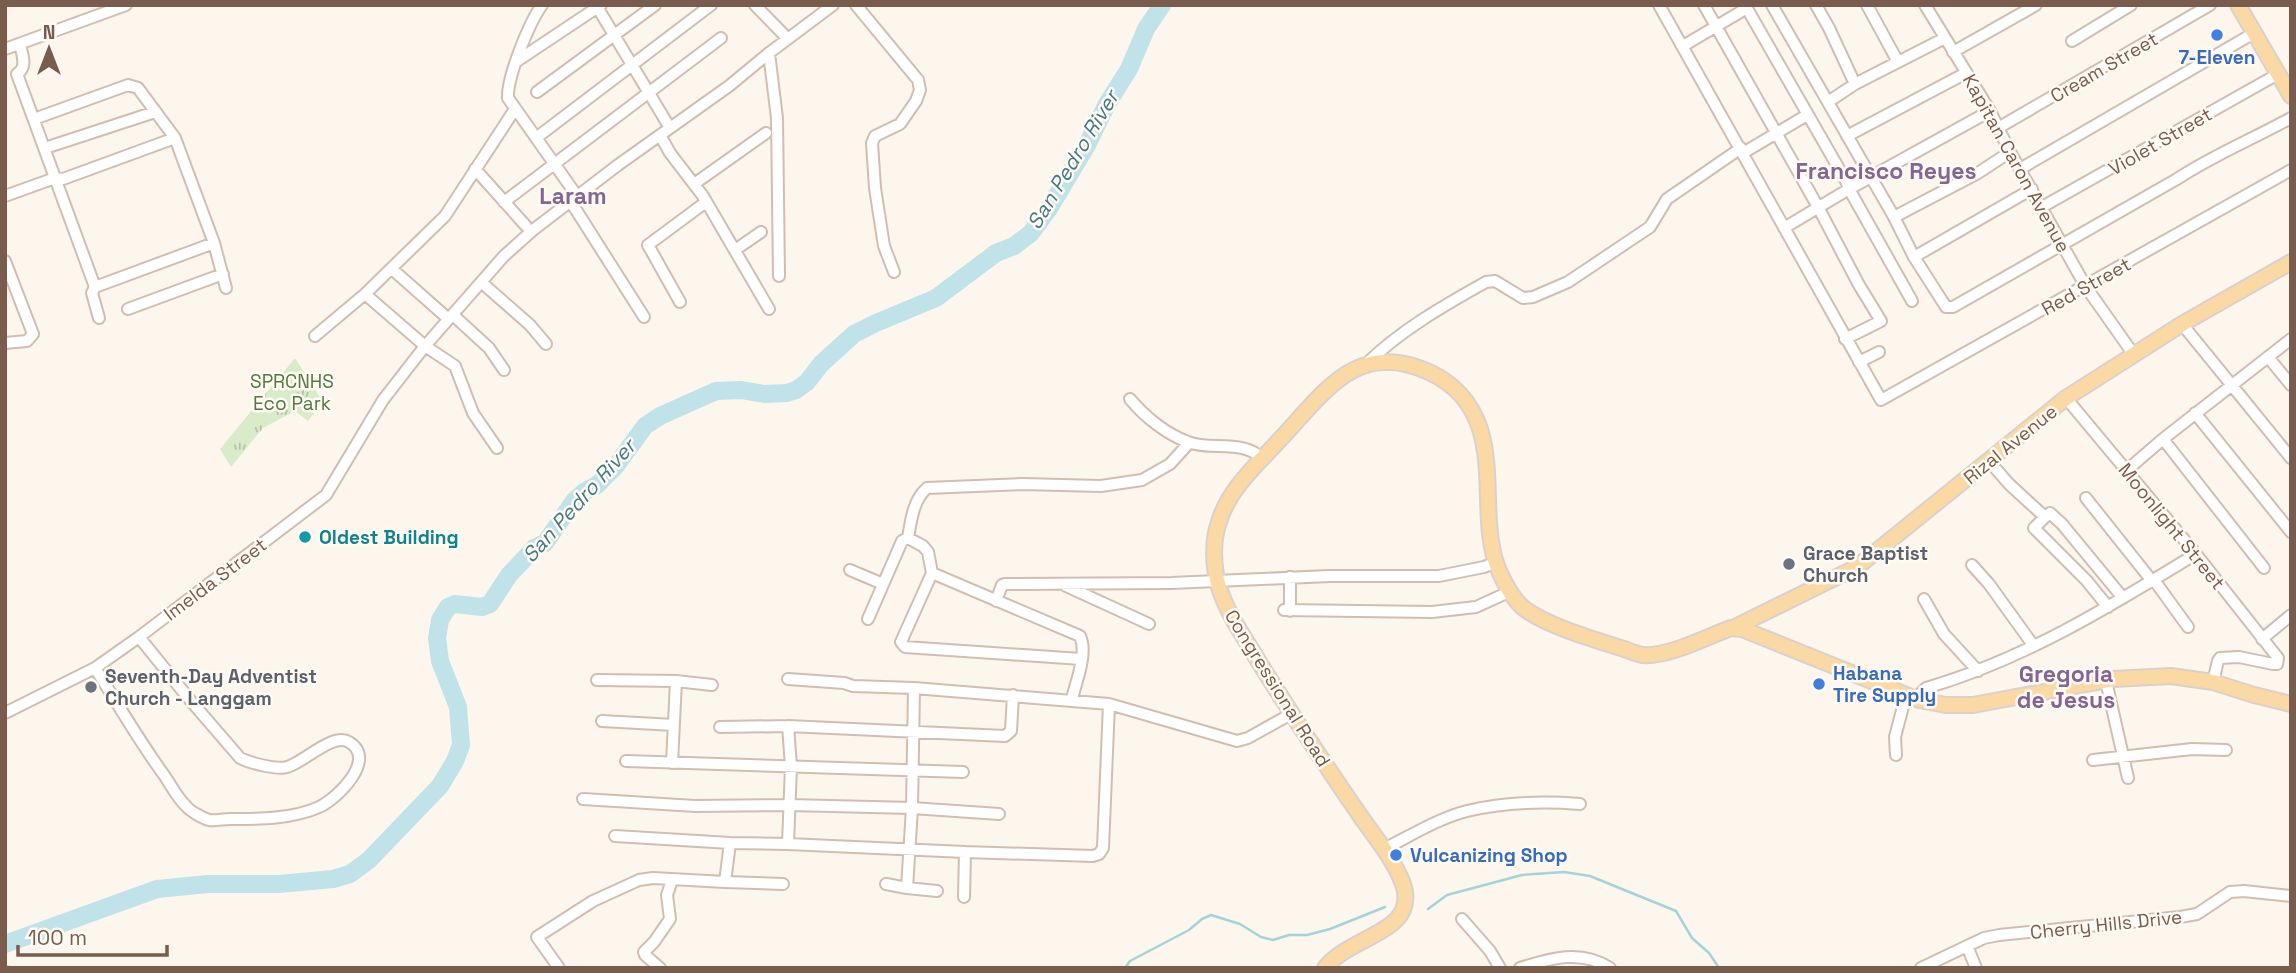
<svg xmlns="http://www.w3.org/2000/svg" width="2296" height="973" font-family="'Space Grotesk',sans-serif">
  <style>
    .grass { fill: url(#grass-tufts) }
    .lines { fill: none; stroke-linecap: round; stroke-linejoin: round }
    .stream { stroke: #a5d3da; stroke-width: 2.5 }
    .river { stroke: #bfe3e8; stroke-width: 18 }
    .minor-casing { stroke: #d1beb0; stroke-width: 14 }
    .major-casing { stroke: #dad1cd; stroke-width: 18 }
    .minor { stroke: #fff; stroke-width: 10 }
    .major { stroke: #fbd9a5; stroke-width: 14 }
    .shop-dot { fill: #3f7fe0; stroke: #fffaf3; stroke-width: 2.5 }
    .culture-dot { fill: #0f9aa8; stroke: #fffaf3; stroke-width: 2.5 }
    .worship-dot { fill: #6b7280; stroke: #fffaf3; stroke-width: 2.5 }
    .labels { text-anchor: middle; stroke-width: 5; stroke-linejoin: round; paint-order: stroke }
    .shop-label { font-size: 19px; font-weight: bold; fill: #366cbe; stroke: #fffaf3; text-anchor: start }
    .street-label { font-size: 19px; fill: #7a5c4d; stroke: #fffaf3 }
    .park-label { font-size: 19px; fill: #537a41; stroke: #fffaf3 }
    .culture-label { font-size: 19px; font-weight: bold; fill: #0d838f; stroke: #fffaf3; text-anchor: start }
    .worship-label { font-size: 19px; font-weight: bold; fill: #5b616d; stroke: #fffaf3; text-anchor: start }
    .water-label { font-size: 21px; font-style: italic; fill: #437c86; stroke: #fffaf3 }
    .quarter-label { font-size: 23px; font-weight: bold; fill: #846695; stroke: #fffaf3 }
  </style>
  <defs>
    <pattern id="grass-tufts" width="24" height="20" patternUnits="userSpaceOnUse" patternTransform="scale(1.75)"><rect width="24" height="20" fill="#d8ecc9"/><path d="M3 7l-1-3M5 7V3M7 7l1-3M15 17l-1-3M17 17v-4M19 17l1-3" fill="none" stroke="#b4c2a5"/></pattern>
  </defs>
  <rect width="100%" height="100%" fill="#fdf6ec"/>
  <path class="grass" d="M 295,358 L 323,402 L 308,421 L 295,411 L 263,428 L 231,467 L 220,449 Z"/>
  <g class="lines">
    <path class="stream" d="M 1428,909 L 1447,895 L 1522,875 L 1564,872 L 1590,876 L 1676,911 L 1692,938 L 1709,953 L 1719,968
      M 5,966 L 15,968
      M 1125,968 L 1130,961 L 1189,930 L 1202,919 L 1211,915 L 1240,924 L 1261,937 L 1273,940 L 1289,935 L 1307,935 L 1330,929 L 1385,907"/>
    <path class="river" d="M 5,944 L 157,889 L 208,884 L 279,884 L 333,879 L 350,874 L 369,860 L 440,786 L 455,761 L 461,745 L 458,707 L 440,661 L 437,638 L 440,620 L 448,607 L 455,604 L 482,607 L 490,604 L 509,575 L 528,555 L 534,548 L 545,543 L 574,501 L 584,492 L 597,485 L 615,467 L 645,426 L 660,416 L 716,391 L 741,390 L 764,394 L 787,393 L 796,390 L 807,382 L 821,364 L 854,334 L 876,323 L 936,298 L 996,253 L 1014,246 L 1031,233 L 1048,210 L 1087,145 L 1107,104 L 1129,69 L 1146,29 L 1162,5"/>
    <defs>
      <path id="minor" d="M 542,5 C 529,23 507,77 508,98 L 577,196
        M 596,5 L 670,128
        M 755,5 L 788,39
        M 856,5 L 918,80 L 920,90 L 916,101 L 900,124 L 875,136 L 872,143 L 875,188 L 884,246 L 894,272
        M 1659,5 L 1881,400 L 2291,170
        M 1704,5 L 1818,207 L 1859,285 L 1881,321 L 1845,339
        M 1745,5 L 1846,181 L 1849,189 L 1912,301
        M 1772,5 L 1894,217 L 1914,257 L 1946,307 L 1953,307 L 2177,179 C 2213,155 2253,139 2291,118
        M 1816,5 L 1829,28 L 1855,84
        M 1867,5 L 1898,62
        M 1925,5 L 1990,111 L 2010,152 L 2086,287 L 2134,355
        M 2072,41 L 2131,5
        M 1683,46 L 1747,8
        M 5,49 L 126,5
        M 1953,52 L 2036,5
        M 769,53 L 777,118 L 779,276
        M 517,61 L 601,5
        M 17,74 L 95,287 L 214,243
        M 17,74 C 28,67 22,55 20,44
        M 537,92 L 655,5
        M 1828,102 L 1855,84 L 1945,38
        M 34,119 L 128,85 L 138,88 L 175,138 L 214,243 L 226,288
        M 1998,128 L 2210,5
        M 660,135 L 670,153 L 703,196 L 769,309
        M 1847,136 L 1966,73
        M 536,138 L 711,5
        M 45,148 L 155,112
        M 1743,153 L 1807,115
        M 475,169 L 526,226
        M 2020,169 L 2254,33
        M 694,184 L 766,133
        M 5,196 L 55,178 L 63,179 L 175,138
        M 504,202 L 721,38
        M 571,202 L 644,317
        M 2042,207 L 2278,74
        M 1894,217 L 1978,173 L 2010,152
        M 1784,228 L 1849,189 L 1990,111
        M 735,250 L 761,232
        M 1914,257 L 2032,189
        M 5,261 L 33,334 L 27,341 L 5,343
        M 392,269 L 444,315
        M 481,282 L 530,325 L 546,344
        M 95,287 L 92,293 L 99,318
        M 365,294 L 425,346 L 455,366 L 473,413 L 497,448
        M 680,302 L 648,245 L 706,202
        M 128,309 L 223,274
        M 453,315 L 489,348 L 504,370
        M 2182,324 L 2291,458
        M 315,336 L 365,294 L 445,216 L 515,109
        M 2268,357 L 2291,385
        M 1859,362 L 1879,352
        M 1366,364 C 1401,330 1443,306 1486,282 L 1495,281 L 1523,298 L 1533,297 L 1568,282 L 1650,227 L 1667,199 L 1741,148
        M 2066,398 L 2196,554 L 2278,658 L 2277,664 L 2273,664 L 2239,657 L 2220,658 L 2218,661 L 2213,682
        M 1130,399 C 1144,416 1166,434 1188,442 C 1209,451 1245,439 1262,459
        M 2195,413 L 2291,532
        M 2163,439 L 2264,568
        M 1989,461 L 2009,484 L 2045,517 L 2034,528 L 2087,581 L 2108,607
        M 2127,470 L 2163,439 L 2291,339
        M 2086,498 L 2152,581
        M 2045,517 L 2050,513 L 2062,524 L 2123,598
        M 908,538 C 911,521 913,500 927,488 L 1022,484 L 1101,486 L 1142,480 L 1170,464 L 1189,443
        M 1972,565 L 1989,584 L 2033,645
        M 850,570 L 883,584
        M 932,573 L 1080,636 C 1088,654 1076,681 1072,699
        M 1290,577 L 1290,611
        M 2154,580 L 2188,627
        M 1066,586 L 1149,624
        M 1924,599 L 1944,634 L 1978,671
        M 996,601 L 1002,585 L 1005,584 L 1172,583 L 1329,576 L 1439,576 L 1484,567 L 1496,562
        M 1284,610 L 1432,612 L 1476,607 L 1511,591
        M 868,619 L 902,541 L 908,538 L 923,546 L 928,552 L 932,573 L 901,642 L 905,647 L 1081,659
        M 2262,639 L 2291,615
        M 95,668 C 118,704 139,741 164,775 C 171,785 177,798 186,806 C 190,811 202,818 209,820 C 215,821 223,819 230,819 C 259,819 293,819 319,807 C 337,799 378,759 349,742 C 333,732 303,763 287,767 C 277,770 250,763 240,758 L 190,700 L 139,637
        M 788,679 L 844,683 L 853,686 L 914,688
        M 597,680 L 676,681 L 712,685
        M 2106,681 L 2128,778
        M 1919,700 L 1920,694 L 1926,688 C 2023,660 2111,606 2196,554
        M 5,713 L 95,668 L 139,637 L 326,495 L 383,400 L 425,346 L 504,256 L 533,230 L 618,165 L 729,86 L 769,53 L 833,5
        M 602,721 L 674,725
        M 720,727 L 788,726
        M 1896,755 L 1895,737 L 1906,695
        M 2093,760 L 2192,749 L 2226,750
        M 626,761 L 963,772
        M 672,763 L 676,681
        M 583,799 L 695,806 L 790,805 L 912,808 L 999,814
        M 615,836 L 730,843
        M 1384,849 C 1410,836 1439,818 1467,811 C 1505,802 1541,801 1580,804
        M 965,852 L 1093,856 L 1099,854 L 1103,848 L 1109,704
        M 725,882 L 783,884
        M 886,884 L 907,888
        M 937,891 L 907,888 L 912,808 L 914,688 L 1109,704 L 1237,741 L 1248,738 L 1291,714
        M 964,897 L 965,852 L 788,844 L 791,766 L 788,726 L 1005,736 L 1011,731 L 1013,695
        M 1462,919 L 1490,951 L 1500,968
        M 1967,946 L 1976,968
        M 559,968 L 537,937 L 593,901 L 639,880 L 653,878 L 725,882 L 730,843 L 788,844
        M 660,968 L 645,955 L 644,952 L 654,942 L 670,919 L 667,895 L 672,880
        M 1520,968 C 1551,958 1581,949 1610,968
        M 1921,968 L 1984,938 L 1999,935 L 2180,917 L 2197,914 L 2230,892 L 2244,891 L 2291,896"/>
      <path id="major" d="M 2238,5 L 2291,96
        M 1733,628 L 1857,567 L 2066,398 L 2182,324 L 2291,262
        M 1325,968 C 1344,943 1393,934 1403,910 C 1406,902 1406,892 1403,884 C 1394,860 1376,838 1361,817 C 1326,766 1292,715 1259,662 C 1245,638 1227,614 1219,587 C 1213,567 1212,541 1219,522 C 1229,487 1263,459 1286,433 C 1329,386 1360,341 1429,372 C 1455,384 1471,402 1480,429 C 1493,471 1483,517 1495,560 C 1500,576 1513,601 1526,610 C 1550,627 1596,640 1624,649 C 1630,651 1637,654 1643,655 C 1669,657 1706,637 1731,628 L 1742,629 L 1919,700 L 1946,705 L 1973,705 L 2113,679 L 2171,676 L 2213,682 L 2254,695 L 2291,704"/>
    </defs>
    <use href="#minor" class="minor-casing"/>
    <use href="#major" class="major-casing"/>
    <use href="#minor" class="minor"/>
    <use href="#major" class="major"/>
  </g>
  <g class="shop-dot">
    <circle cx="2217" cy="35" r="7"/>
    <circle cx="1819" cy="684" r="7"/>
    <circle cx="1396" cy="855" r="7"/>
  </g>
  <circle class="culture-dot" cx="305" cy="537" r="7"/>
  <g class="worship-dot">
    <circle cx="1789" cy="564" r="7"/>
    <circle cx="91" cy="687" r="7"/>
  </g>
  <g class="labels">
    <g class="shop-label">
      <text x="2217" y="64" text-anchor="middle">7-Eleven</text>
      <text x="1833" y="680">Habana<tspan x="1833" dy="22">Tire Supply</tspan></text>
      <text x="1410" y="862">Vulcanizing Shop</text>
    </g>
    <g class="street-label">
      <text transform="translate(2104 67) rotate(-30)" y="7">Cream Street</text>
      <text transform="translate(2160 141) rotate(-30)" y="7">Violet Street</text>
      <text transform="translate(2017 163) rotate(61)" y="7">Kapitan Caron Avenue</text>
      <text transform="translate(2086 286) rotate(-29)" y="7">Red Street</text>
      <text transform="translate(2010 444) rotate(-39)" y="7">Rizal Avenue</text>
      <text transform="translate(2172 526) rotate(51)" y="7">Moonlight Street</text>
      <text transform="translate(215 579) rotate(-37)" y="7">Imelda Street</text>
      <text transform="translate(1278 688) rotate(58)" y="7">Congressional Road</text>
      <text transform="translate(2106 924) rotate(-6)" y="7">Cherry Hills Drive</text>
    </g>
    <g class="park-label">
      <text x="292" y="388">SPRCNHS<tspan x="292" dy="22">Eco Park</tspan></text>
    </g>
    <g class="culture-label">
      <text x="319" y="544">Oldest Building</text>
    </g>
    <g class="worship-label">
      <text x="1803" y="560">Grace Baptist<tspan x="1803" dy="22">Church</tspan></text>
      <text x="105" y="683">Seventh-Day Adventist<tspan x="105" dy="22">Church - Langgam</tspan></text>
    </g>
    <g class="water-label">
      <text transform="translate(1073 160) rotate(-59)" y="7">San Pedro River</text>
      <text transform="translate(579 501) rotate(-48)" y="7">San Pedro River</text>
    </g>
    <g class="quarter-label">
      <text x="1886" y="179">Francisco Reyes</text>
      <text x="573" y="204">Laram</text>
      <text x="2066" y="682">Gregoria<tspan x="2066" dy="26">de Jesus</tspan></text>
    </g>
  </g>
  <rect width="2296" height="973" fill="none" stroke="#7a5c4d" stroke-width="14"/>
  <g transform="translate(49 49)" stroke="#fffaf3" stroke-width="5" paint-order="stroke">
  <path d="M0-5L12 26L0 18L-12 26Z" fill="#7a5c4d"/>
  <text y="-10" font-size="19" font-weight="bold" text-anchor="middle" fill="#7a5c4d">N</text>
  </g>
  <path d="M18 945v10h149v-10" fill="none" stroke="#7a5c4d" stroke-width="3.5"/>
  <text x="28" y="945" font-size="21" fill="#7a5c4d" stroke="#fffaf3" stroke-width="5" paint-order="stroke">100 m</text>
</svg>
